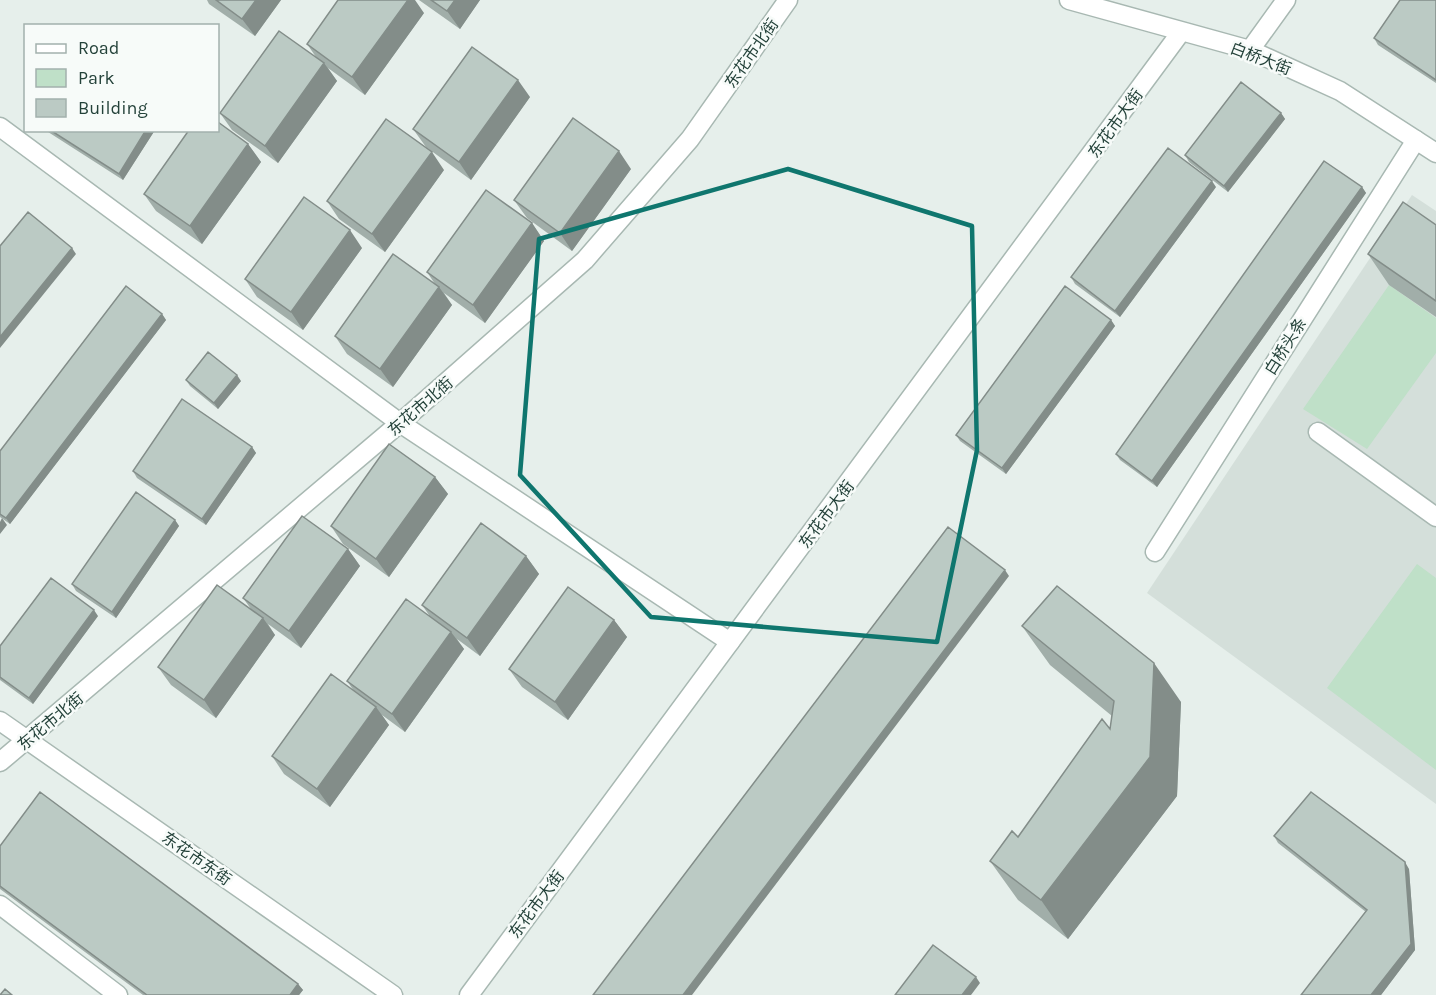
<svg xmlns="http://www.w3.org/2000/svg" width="1436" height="995" font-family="Karla,'Noto Sans SC',sans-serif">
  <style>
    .built { fill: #d4dfda }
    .green { fill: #bfe0c8 }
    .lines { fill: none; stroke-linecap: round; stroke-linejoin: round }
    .minor-casing { stroke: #a8b8b2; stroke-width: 21 }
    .tertiary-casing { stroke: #a8b8b2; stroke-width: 21 }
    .minor { stroke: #fff; stroke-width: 18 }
    .tertiary { stroke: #fff; stroke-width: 18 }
    .wall { fill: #a1aea9 }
    .shaded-wall { fill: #838d89 }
    .building { fill: #bbcac4; stroke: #838d89; stroke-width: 1.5 }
    .marked { fill: none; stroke: #0f766e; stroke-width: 4.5; stroke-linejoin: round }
    .labels { text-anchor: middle; stroke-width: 5; stroke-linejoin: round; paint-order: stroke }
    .street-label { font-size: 16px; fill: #24423a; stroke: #f7fbf9 }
  </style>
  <rect width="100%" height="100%" fill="#e6efeb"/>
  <path class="built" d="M 1412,195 L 1436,211 L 1436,804 L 1147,593 Z"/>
  <path class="green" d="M 1389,285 L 1436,318 L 1436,353 L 1367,449 L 1303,409 Z
    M 1417,564 L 1436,578 L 1436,770 L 1327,688 Z"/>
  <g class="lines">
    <defs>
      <path id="minor" d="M 1250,50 L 1286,0
        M 0,127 L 400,423 L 730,642
        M 1318,432 L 1436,517
        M 1155,552 L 1416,140
        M 0,721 L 393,995
        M 0,762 L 400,423 L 585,260 L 690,139 L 788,0
        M 0,905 L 118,995"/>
      <path id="tertiary" d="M 1069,0 L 1250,50 L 1340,91 L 1436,153
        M 469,995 L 1181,32"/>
    </defs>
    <use href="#minor" class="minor-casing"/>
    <use href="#tertiary" class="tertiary-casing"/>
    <use href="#minor" class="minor"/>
    <use href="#tertiary" class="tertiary"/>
  </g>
  <path class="wall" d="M 207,0 L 281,0 L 255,36 L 209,4 Z
    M 419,0 L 480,0 L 460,29 Z
    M 1436,0 L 1436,83 L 1378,45 L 1374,38 Z
    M 424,13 L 365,95 L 328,68 L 337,81 L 278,163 L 232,130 L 220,113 L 316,57 L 307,44 Z
    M 530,97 L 471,180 L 426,147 L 413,129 Z
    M 1281,113 L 1285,119 L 1228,192 L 1189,162 L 1185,155 Z
    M 45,130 L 155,130 L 123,180 Z
    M 248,144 L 261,162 L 202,244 L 156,211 L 144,194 Z
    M 631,169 L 572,251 L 527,218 L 514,200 Z
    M 444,170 L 385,252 L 339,219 L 327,201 Z
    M 1216,187 L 1120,317 L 1075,284 L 1071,277 Z
    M 1362,187 L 1366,193 L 1157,487 L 1120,460 L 1116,454 Z
    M 532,223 L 544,241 L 485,323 L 444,293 L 452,305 L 393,387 L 347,354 L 335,336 L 435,284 L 427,272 Z
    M 1436,225 L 1436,317 L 1389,285 L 1368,254 Z
    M 362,248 L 303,330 L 257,297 L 245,279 Z
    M 162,314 L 166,320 L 10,524 L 0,517 L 0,451 Z
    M 1111,320 L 1115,326 L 1006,474 L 960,441 L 956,435 Z
    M 186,380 L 241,381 L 218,409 L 190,386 Z
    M 252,447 L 256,453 L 206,525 L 137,478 L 133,471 Z
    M 435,477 L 448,494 L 389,577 L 343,544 L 331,526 Z
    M 175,520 L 179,526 L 116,618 L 76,591 L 72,584 Z
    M 348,549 L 360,566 L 301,648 L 268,624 L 275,635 L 216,718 L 171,685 L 158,667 L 251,609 L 243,598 Z
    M 526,556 L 539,574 L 480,656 L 457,639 L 464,649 L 405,732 L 382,715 L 389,725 L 330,807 L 284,774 L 272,756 L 354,691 L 347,681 L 429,615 L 422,605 Z
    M 98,616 L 33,704 L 0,680 L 0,646 Z
    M 614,620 L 627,637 L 568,720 L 522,687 L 509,669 Z
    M 1022,626 L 1181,702 L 1177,796 L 1068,939 L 1018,900 L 990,861 L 1018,837 L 1110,729 L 1112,716 L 1050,665 Z
    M 1274,836 L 1409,869 L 1415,950 L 1381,995 L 1301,995 L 1366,912 L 1278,843 Z
    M 0,846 L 298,984 L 303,990 L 299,995 L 143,995 L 0,889 Z"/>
  <path class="shaded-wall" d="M 256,0 L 281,0 L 255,36 L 242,19 Z
    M 408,0 L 415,0 L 424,13 L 365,95 L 352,77 Z
    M 455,0 L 480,0 L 460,29 L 447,11 Z
    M 324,63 L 337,81 L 278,163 L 265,146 Z
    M 518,80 L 530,97 L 471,180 L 459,162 Z
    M 1281,113 L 1285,119 L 1228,192 L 1224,186 Z
    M 146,130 L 155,130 L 123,180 L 119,174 Z
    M 248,144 L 261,162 L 202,244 L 190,226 Z
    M 619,151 L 631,169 L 572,251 L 560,233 Z
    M 432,152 L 444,170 L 385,252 L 372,234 Z
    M 1212,181 L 1216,187 L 1120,317 L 1115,311 Z
    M 1362,187 L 1366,193 L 1157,487 L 1152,481 Z
    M 532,223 L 544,241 L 485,323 L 473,305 Z
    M 350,230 L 362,248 L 303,330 L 291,312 Z
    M 72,248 L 76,254 L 0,348 L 0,337 Z
    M 439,287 L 452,305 L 393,387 L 380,369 Z
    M 162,314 L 166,320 L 10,524 L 6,518 Z
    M 1111,320 L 1115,326 L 1006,474 L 1002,468 Z
    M 237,375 L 241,381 L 218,409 L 214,403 Z
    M 252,447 L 256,453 L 206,525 L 202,519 Z
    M 435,477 L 448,494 L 389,577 L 376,559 Z
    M 2,518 L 7,525 L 0,534 L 0,522 Z
    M 175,520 L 179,526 L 116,618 L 112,612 Z
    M 348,549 L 360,566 L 301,648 L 289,631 Z
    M 526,556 L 539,574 L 480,656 L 467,638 Z
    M 1005,570 L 1009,576 L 692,995 L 683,995 Z
    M 94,610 L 98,616 L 33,704 L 29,698 Z
    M 263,618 L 275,635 L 216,718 L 204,700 Z
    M 614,620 L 627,637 L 568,720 L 555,702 Z
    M 451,632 L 464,649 L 405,732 L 392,714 Z
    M 1154,663 L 1181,702 L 1177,796 L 1068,939 L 1041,900 Z
    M 376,707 L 389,725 L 330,807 L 317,789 Z
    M 1405,862 L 1409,869 L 1415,950 L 1381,995 L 1371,995 Z
    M 976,977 L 980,983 L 971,995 L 962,995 Z
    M 298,984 L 303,990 L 299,995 L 290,995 Z"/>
  <path class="building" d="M 216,0 L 256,0 L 242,19 Z
    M 338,0 L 408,0 L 352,77 L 307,44 Z
    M 431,0 L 455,0 L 447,11 Z
    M 1400,0 L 1436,0 L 1436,80 L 1374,38 Z
    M 279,31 L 324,63 L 265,146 L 220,113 Z
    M 472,47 L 518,80 L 459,162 L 413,129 Z
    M 1241,82 L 1281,113 L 1224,186 L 1185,155 Z
    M 573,118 L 619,151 L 560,233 L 514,200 Z
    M 386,119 L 432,152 L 372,234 L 327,201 Z
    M 218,122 L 248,144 L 190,226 L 144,194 L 189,130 L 218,130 Z
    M 50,130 L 146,130 L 119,174 Z
    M 1168,148 L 1212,181 L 1115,311 L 1071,277 Z
    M 1324,161 L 1362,187 L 1152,481 L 1116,454 Z
    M 486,190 L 532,223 L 473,305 L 427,272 Z
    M 304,197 L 350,230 L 291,312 L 245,279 Z
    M 1403,202 L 1436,225 L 1436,301 L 1368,254 Z
    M 28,212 L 72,248 L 0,337 L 0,246 Z
    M 393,254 L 439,287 L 380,369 L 335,336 Z
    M 126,286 L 162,314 L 6,518 L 0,514 L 0,451 Z
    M 1065,286 L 1111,320 L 1002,468 L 956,435 Z
    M 208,352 L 237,375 L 214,403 L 186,380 Z
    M 182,399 L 252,447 L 202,519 L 133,471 Z
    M 389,444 L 435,477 L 376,559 L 331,526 Z
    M 136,492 L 175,520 L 112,612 L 72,584 Z
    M 302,516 L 348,549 L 289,631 L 243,598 Z
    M 481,523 L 526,556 L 467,638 L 422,605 Z
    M 948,527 L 1005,570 L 683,995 L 593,995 Z
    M 51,578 L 94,610 L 29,698 L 0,677 L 0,646 Z
    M 217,585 L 263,618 L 204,700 L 158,667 Z
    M 1057,586 L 1154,663 L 1150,757 L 1041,900 L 990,861 L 1012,831 L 1018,837 L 1102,719 L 1110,729 L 1114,701 L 1022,626 Z
    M 568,587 L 614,620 L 555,702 L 509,669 Z
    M 406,599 L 451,632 L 392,714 L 347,681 Z
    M 331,674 L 376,707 L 317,789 L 272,756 Z
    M 40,792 L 298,984 L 290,995 L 147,995 L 0,886 L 0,846 Z
    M 1311,792 L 1405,862 L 1411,944 L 1371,995 L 1301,995 L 1367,910 L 1274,836 Z
    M 933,945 L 976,977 L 962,995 L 895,995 Z
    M 5,989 L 12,995 L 0,995 Z"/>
  <path class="marked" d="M 788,169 L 972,226 L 977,450 L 937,642 L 651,617 L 520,475 L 539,239 Z"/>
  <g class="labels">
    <g class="street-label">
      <text transform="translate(751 53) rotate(-55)" y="6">东花市北街</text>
      <text transform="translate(1261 58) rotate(21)" y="6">白桥大街</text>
      <text transform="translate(1115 123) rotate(-54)" y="6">东花市大街</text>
      <text transform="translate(1285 346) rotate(-58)" y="6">白桥头条</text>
      <text transform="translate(420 406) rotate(-41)" y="6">东花市北街</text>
      <text transform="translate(826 514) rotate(-53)" y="6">东花市大街</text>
      <text transform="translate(50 721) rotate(-40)" y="6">东花市北街</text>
      <text transform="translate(197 858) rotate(35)" y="6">东花市东街</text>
      <text transform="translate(536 904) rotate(-53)" y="6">东花市大街</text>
    </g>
  </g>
  <rect x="24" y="24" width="195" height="108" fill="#f7fbf9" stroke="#a3b1ad" stroke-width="1.5"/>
  <rect x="36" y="44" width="30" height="9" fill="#ffffff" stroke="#a3b1ad" stroke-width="1.5"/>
  <text x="78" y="54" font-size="18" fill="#24423a">Road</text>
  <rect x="36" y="69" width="30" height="18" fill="#bfe0c8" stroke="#a3b1ad" stroke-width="1.5"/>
  <text x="78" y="84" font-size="18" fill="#24423a">Park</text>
  <rect x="36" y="99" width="30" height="18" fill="#bbcac4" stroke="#a3b1ad" stroke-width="1.5"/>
  <text x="78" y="114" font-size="18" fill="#24423a">Building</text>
</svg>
